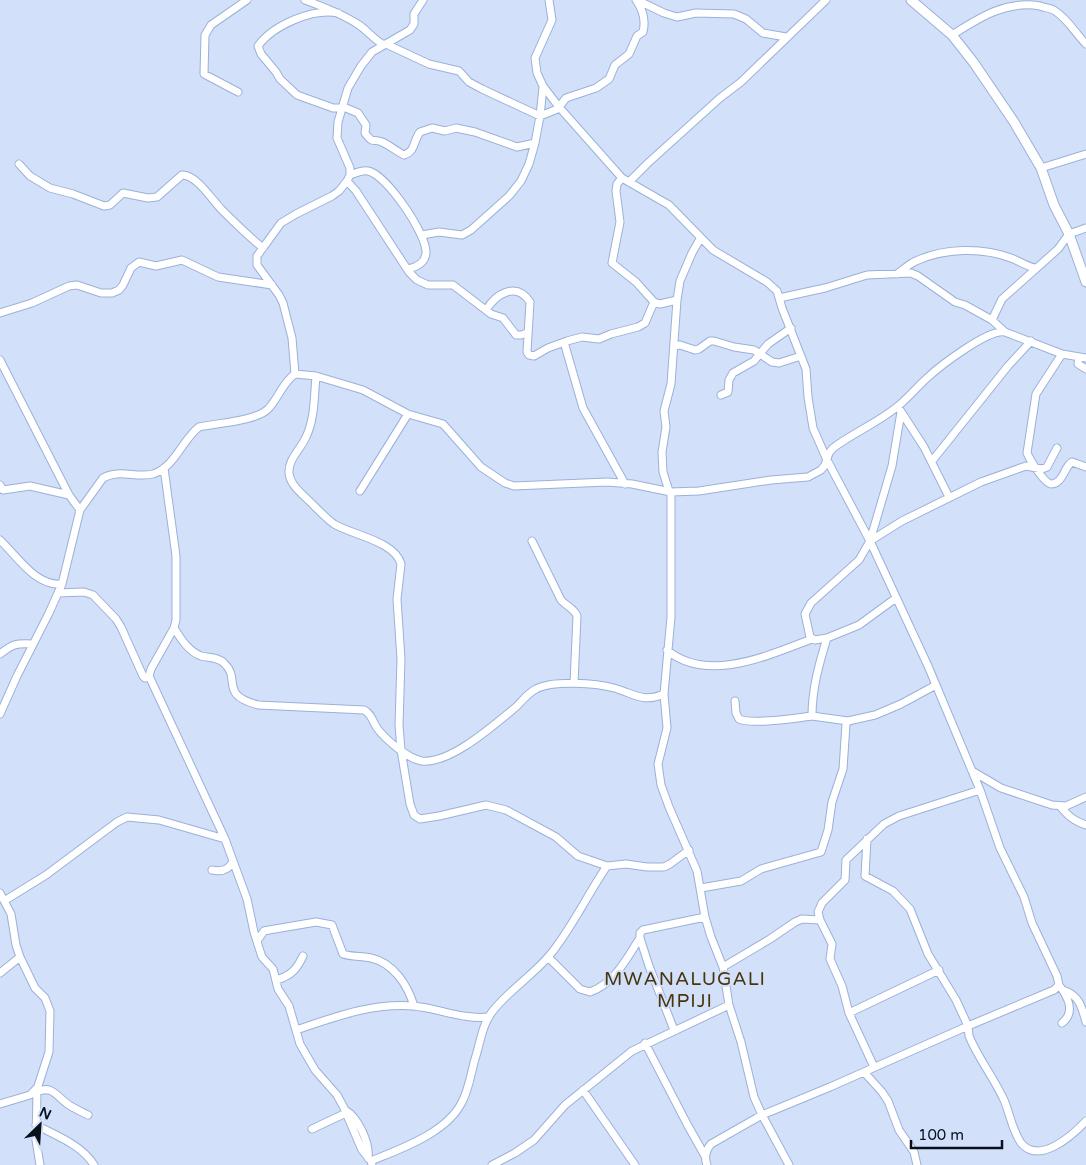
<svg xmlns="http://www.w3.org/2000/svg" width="1086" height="1165" font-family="'Varela Round',sans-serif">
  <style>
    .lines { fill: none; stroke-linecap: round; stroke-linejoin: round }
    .minor-casing { stroke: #9ab1d9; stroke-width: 9 }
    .tertiary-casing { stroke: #9ab1d9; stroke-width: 11 }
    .minor { stroke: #fff; stroke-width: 7 }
    .tertiary { stroke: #fff; stroke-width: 9 }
    .labels { text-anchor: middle; stroke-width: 4; stroke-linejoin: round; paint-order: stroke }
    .quarter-label { font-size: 19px; letter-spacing: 1px; fill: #48350e; stroke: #d2e0fa }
  </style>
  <rect width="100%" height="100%" fill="#d2e0fa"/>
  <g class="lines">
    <defs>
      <path id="minor" d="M 305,0 C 323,7 343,14 359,25 C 368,31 374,40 384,45
        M 549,0 L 552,20 L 535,58 L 537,73 L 543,86 L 559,107 L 622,178 L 669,205 L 713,250 L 767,282 L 777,291 L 782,308 L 806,369 L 808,397 L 813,428 L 827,460 L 870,541 L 928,666 L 980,790 L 1000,848 L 1024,897 L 1032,923 L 1057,976 L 1059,985 L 1054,990 L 968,1026 L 969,1036 C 978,1058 994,1078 1004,1100 C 1010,1114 1012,1130 1021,1143 C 1039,1165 1072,1136 1086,1121
        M 637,0 L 664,13 L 677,17 L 696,13 L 734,14 L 746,19 L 763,33 L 786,37
        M 338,13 C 313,8 273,25 258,46 L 261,54 L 276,72 L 280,79 L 297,95 L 333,108 L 346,108 L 358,113 L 366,125 L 365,133 C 374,145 372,138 382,142 C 389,145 396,151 404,155 C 416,151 413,141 420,132 L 432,128 L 445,131 L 456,128 L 475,132 L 517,147 L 535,143
        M 952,35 C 979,18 1006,0 1040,6 C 1045,8 1051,8 1055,11 C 1068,19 1075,33 1086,44
        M 386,44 L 429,64 L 459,71 L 469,82 L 482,89 L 540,116 L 560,108
        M 238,92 L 204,74 L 205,35 L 211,25 L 247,0
        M 559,107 L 566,98 L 596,88 L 609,79 L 615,65 L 629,54 L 637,36 L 643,32 C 646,20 643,10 636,0
        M 19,164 L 30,176 L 50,188 L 73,194 L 104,206 L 110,205 L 123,193 L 148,198 L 157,197 L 182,175 C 197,175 212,200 222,210 C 235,223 248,236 263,248
        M 1041,168 L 1086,154
        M 350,175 C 356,173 362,170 368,171 C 386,174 426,233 426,252 C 426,262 417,267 408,269
        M 622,178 L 617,184 L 616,191 L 620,222 L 612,263 L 636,282 L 654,302 L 660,304 L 677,300
        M 347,181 L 356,191 L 409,272 L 417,280 L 428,285 L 453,285 L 491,314 L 503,318 L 516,335 L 521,335 L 527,333
        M 629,182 L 648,163 L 720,98 L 741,82 L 826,0
        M 422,235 L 439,232 L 462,235 L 471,230 L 509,196 L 521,181 L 529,164 L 535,143 L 540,116 L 543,87
        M 897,274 C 903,270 909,264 916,261 C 944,248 982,247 1011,258 C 1019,261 1026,266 1035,268
        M 779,298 L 825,288 L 867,275 L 911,273 L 918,276 L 955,302 L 965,305 L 992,320 L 1005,332
        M 486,310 C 496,294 516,281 530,302 L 527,352 L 529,355 L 534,356 L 548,348 L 567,341 L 582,337 L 599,339 L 611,334 L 638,327 L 645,323 L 654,302
        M 0,313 L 32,303 L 69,286 L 77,285 L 101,293 L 112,293 L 119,290 L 123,285 L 131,268 L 139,262 L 156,266 L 182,260 L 218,277 L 272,285
        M 992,320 L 1002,299 L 1058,249 L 1069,234 L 1086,228
        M 564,342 L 583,408 L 625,484
        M 674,346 L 680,345 L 695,350 L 699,349 L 710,341 L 714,341 L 734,347 L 754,350 L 772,362 L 779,363 L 801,356
        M 1062,354 L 1036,394 L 1027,453 C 1030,460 1044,483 1051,484 C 1055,484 1059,481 1061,478 C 1065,473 1066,466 1072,462 L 1086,467
        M 1079,357 L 1078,364 L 1086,369
        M 0,360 L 69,495 L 80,510
        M 295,374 L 292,338 L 283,303 L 279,295 L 257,265 L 257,256 L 281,223 L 296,214 L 332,196 L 339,191 L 347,181 L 350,175 L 350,168 L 337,138 L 338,122 L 348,88 L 361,66 L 372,52 L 410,30 L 414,24 L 414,14 L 423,0
        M 316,376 C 314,397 315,420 305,439 C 299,451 288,460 289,473 C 290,484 299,491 306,498 C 315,506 324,517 334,524 C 352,535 395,541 401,564 L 397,599 L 401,659 L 399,725 L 401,750 L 410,804 L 414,815 L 420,819 L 439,816 L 486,805 L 506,810 L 556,837 L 578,856 L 607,866 L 626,864 L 647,867 L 664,867 L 670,864 L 689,850
        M 721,395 L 728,392 L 729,380 L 733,373 L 754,361 L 768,344 L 791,328
        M 900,410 L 924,447 L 949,497
        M 932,461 L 1008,366 L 1031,341
        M 164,468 L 176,556 L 176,620 L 174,628 L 151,669 L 149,676 L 225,839 L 247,899 L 254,932 L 260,951 L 262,957 L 273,969 L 278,989 L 289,1006 L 300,1044 L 315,1070 L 337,1095 L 344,1108 L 362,1150 L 371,1161 L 372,1165
        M 0,485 L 3,490 L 30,486 L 69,495
        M 360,491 L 408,414
        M 669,491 L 663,472 L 662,452 L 666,427 L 664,411 L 671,384 L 677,300 L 680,281 L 692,253 L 700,239
        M 671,492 L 671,617 L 664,694 L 667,728 L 658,764 L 661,785 L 669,807 L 697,871 L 705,917 L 711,937 L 723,967 L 729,1005 L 741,1042 L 754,1097 L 762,1115 L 789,1165
        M 0,540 C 17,556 36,587 62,584
        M 532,541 L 561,600 C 567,607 574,608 577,616 L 574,683
        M 870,541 L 902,521 L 981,482 L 1026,466 L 1042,469 L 1047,467 L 1057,448
        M 58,593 L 84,592 L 93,595 L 116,619 L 121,627 L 143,676 L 145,678 L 149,676
        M 174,628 C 181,639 188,651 201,656 C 209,658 218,657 224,663 C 242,680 218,694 258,705 L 364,710 C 372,714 372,721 377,728 C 385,739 408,759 422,761 C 451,764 495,724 516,707 C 522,701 528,693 536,689 C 553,680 596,683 614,688 C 635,694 643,703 664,694
        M 827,638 L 815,640 L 810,637 L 805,614 L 811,603 L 859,560 L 870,541 L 892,466 L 901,412
        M 667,650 C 707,684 769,655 812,639
        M 0,654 C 13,644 16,643 32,644
        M 735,701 L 736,713 L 739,719 C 752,725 795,718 812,716
        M 0,714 L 17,676 L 49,613 L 62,584 L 80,510 L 103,478 C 118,469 137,478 153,474 C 175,467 182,440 199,427 C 217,423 258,421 269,408 C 279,397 283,382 295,374 L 316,376 L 363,390 L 408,414 L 443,424 L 481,467 L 505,483 L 514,486 L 607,482 L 632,484 L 671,492 L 699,491 L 771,480 L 808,477 L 821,470 L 825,465 L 829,453 L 833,448 C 853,433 877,423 897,407 C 908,398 917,387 927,378 C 940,366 988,329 1005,332 L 1062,354 L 1086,358
        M 848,721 L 812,716 C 812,689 819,664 827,638 L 859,625 L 896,598
        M 972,771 L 1001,788 L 1052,805 L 1066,806 L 1086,797
        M 1060,806 C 1068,816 1074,821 1086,825
        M 212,870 C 222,872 229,870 233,861
        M 701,888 L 741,881 L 761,869 L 821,852 L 828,830 L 832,802 L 843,769 L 846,724 L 848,721 L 875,715 L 901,704 L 936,685
        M 0,893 L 11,914 L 16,945 L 20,957 L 35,988 L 45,998 L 50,1011 L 49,1052 L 38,1086 L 37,1092 L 36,1140 L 40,1165
        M 4,901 L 46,875 L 117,822 L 127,817 L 159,820 L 225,839
        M 257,941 L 264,931 L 269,930 L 316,922 L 332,925 L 343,954 C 352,957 362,956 371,958 C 394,963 408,986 414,1006
        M 548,957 L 580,989 L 590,992 C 615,983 626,959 640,938
        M 723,967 L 770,939 L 795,922 L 802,919 L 820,920
        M 0,973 L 20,957
        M 276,980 C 291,976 297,969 303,956
        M 1059,985 C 1068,997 1076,1012 1062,1023
        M 1063,990 C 1079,995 1082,1007 1086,1022
        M 849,1013 L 939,970
        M 296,1030 C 335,1017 371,1003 413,1006 C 438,1008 463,1020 489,1017
        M 674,1030 L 649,966 L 640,938 L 640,933 L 643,930 L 705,917
        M 645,1043 L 687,1124 L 705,1156
        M 874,1067 L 849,1013 L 842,986 L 830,959 L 832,944 L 820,920 L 818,912 L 822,903 L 845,880 L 846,860 L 884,824 L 899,816 L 980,790
        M 864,1072 L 882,1092 L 888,1101 L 899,1130 L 914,1152 L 917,1165
        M 583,1090 L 635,1165
        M 37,1092 C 52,1084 58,1098 69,1105 C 75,1109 82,1112 88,1115
        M 0,1104 L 30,1095 L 38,1087
        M 345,1110 C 358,1117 370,1143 368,1158
        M 36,1125 C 55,1135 82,1145 94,1165
        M 312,1129 L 346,1113
        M 371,1161 C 400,1149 447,1133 462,1102 C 469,1089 471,1073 475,1059 C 480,1044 482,1025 492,1012 C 508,991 532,976 549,956 C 571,930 587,895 607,866
        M 492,1165 L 515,1153 L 534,1140 L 565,1105 L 632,1051 L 729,1005
        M 707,1165 C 704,1157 706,1150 711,1144 L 762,1115 L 830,1087 L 968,1026 L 956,1000 L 928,954 L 910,909 L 893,891 L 865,876 L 867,839"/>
      <path id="tertiary" d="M 911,0 L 952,35 L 974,63 L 1014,122 L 1041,168 L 1054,205 L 1069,234 L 1086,282"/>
    </defs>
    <use href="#minor" class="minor-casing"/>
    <use href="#tertiary" class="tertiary-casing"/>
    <use href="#minor" class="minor"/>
    <use href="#tertiary" class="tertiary"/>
  </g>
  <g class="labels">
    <g class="quarter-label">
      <text x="685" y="985">MWANALUGALI<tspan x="685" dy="22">MPIJI</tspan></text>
    </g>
  </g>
  <g transform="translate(40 1125) rotate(25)" stroke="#d2e0fa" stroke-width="4" paint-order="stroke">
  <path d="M0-4L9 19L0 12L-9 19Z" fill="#08101e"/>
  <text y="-8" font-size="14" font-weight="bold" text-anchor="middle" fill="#08101e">N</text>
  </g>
  <path d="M911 1140v8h91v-8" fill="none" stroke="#08101e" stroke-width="2.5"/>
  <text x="918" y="1140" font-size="15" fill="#08101e" stroke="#d2e0fa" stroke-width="4" paint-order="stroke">100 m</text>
</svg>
